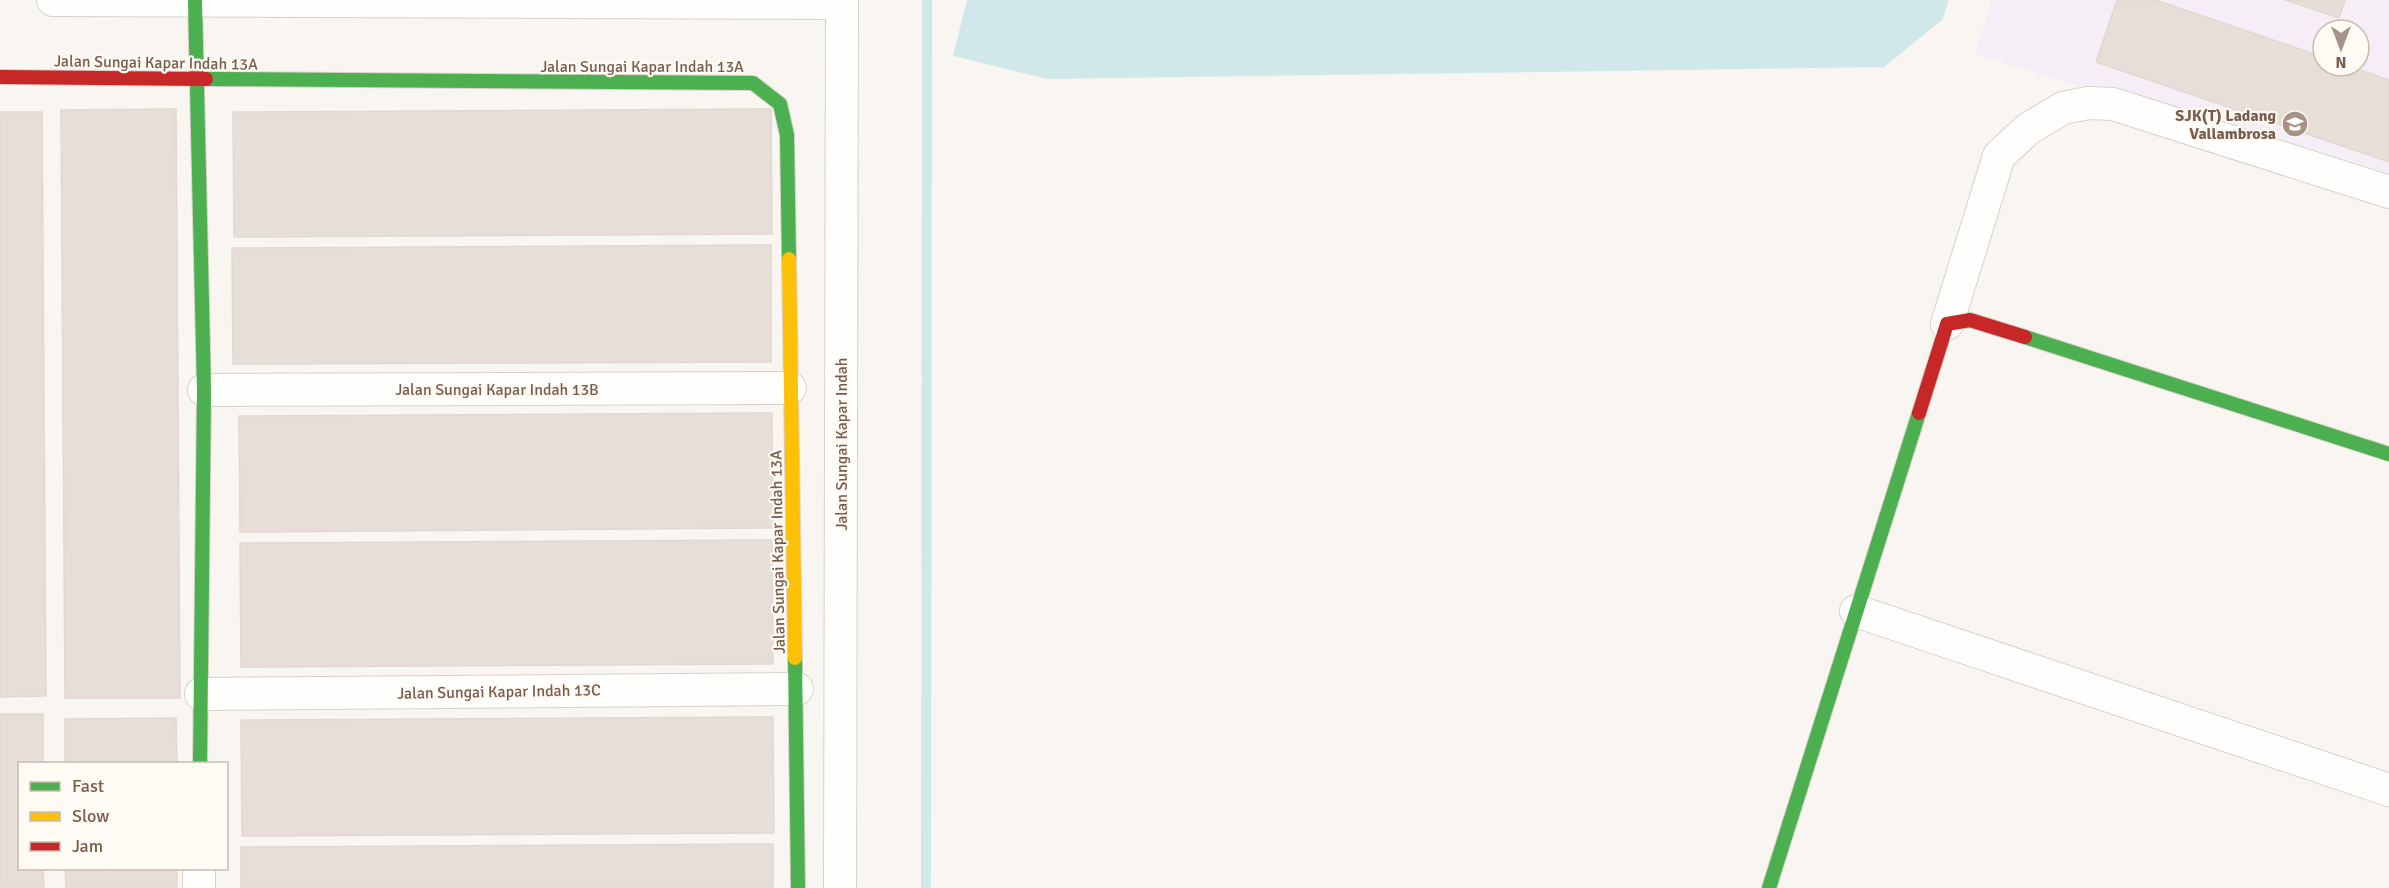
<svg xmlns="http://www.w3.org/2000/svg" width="2389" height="888" font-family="Signika,sans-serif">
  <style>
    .education { fill: #f6eef6; fill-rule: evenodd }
    .water { fill: #d0e8ea }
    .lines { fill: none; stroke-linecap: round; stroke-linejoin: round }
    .stream { stroke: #d0e8ea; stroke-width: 10 }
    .building { fill: #e6ded7; stroke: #e2d8d2; stroke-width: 1.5 }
    .street-casing { stroke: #d7d1cb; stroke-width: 34 }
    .fast-casing { stroke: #d9d2cb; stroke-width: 16 }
    .slow-casing { stroke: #d9d2cb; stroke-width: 16 }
    .jam-casing { stroke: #d9d2cb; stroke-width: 16 }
    .street { stroke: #fefefd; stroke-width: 32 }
    .fast { stroke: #4caf50; stroke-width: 14 }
    .slow { stroke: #ffc107; stroke-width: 14 }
    .jam { stroke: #c62828; stroke-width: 14 }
    .labels { text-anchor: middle; stroke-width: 4.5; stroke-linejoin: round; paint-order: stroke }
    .street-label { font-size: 16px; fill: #7a5c4d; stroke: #fffaf3 }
    .poi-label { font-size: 16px; font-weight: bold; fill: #7a5c4d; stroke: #fffaf3; text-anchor: end }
  </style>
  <rect width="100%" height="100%" fill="#f9f5f0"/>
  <path class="education" d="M 1992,0 L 2389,0 L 2389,181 L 1975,54 ZM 2323,30 L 2359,30 L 2359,66 L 2323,66 Z"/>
  <path class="water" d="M 967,0 L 1949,0 L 1942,20 L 1884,67 L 1047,79 L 953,56 Z"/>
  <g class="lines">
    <path class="stream" d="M 926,888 L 927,0"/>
  </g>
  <path class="building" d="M 2117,0 L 2156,0 L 2323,57 L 2323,66 L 2349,66 L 2389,80 L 2389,162 L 2096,62 Z
    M 2285,0 L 2345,0 L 2339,18 Z
    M 176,109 L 180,698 L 65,698 L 61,110 Z
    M 771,109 L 772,234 L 234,237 L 233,112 Z
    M 0,112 L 42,112 L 46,696 L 0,697 Z
    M 771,245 L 771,362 L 233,364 L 232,248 Z
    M 772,413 L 773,528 L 240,532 L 239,416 Z
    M 772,540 L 773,664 L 241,667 L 240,543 Z
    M 0,714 L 43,714 L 43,764 L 20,764 L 20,868 L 43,868 L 44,888 L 0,888 Z
    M 773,717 L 774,833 L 242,836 L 241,720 Z
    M 176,718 L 177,764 L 65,764 L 65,719 Z
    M 773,844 L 773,888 L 241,888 L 241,847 Z
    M 65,868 L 177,868 L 177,888 L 66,888 Z"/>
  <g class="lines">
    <defs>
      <path id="street" d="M 53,0 L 842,3
        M 1947,324 L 1999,156 L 2028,129 L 2063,108 L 2088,103 L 2113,104 L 2389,192
        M 204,390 L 790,388
        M 1856,611 L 2389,790
        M 201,694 L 797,689
        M 199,888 L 199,868
        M 840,888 L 842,0"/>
      <path id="fast" d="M 195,1 L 204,390 L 200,764
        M 206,79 L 753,83 L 780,104 L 787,135 L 789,259
        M 2025,337 L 2389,454
        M 795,658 L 798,888
        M 1769,888 L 1919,413"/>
      <path id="slow" d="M 789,259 L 795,658"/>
      <path id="jam" d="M 0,77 L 206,79
        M 1919,413 L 1947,324 L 1970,320 L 2025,337"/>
    </defs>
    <use href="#street" class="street-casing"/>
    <use href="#fast" class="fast-casing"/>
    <use href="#slow" class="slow-casing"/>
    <use href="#jam" class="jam-casing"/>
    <use href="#street" class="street"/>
    <use href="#fast" class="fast"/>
    <use href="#slow" class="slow"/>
    <use href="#jam" class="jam"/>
  </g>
  <defs>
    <symbol id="school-disc" viewBox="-11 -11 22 22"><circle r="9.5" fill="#a69286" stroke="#fffaf3"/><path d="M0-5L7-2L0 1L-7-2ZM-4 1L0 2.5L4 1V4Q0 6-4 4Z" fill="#fff"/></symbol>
  </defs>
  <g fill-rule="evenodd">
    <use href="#school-disc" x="2280" y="109" width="30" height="30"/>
  </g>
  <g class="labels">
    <g class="street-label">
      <text transform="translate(156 62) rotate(1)" y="6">Jalan Sungai Kapar Indah 13A</text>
      <text x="642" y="72">Jalan Sungai Kapar Indah 13A</text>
      <text x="497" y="395">Jalan Sungai Kapar Indah 13B</text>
      <text transform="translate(841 444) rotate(-90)" y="6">Jalan Sungai Kapar Indah</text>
      <text transform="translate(777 552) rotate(-91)" y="6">Jalan Sungai Kapar Indah 13A</text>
      <text transform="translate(499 691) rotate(-1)" y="6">Jalan Sungai Kapar Indah 13C</text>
    </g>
    <g class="poi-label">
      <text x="2276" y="121">SJK(T) Ladang<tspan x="2276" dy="18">Vallambrosa</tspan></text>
    </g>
  </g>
  <rect x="18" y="762" width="210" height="108" fill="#fffaf3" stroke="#cabbb1" stroke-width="1.5"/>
  <rect x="30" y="782" width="30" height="9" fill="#4caf50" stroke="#cabbb1" stroke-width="1.5"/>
  <text x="72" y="792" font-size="18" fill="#7a5c4d">Fast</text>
  <rect x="30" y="812" width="30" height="9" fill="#ffc107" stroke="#cabbb1" stroke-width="1.5"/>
  <text x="72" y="822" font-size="18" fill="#7a5c4d">Slow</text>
  <rect x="30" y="842" width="30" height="9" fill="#c62828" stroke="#cabbb1" stroke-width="1.5"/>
  <text x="72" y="852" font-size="18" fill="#7a5c4d">Jam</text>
  <g transform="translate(2341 48) rotate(180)"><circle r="28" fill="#fffaf3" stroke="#cabbb1" stroke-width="1.5"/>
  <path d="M0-4.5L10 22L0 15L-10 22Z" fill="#a69286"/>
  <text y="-9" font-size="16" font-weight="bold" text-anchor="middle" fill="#7a5c4d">N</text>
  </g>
</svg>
